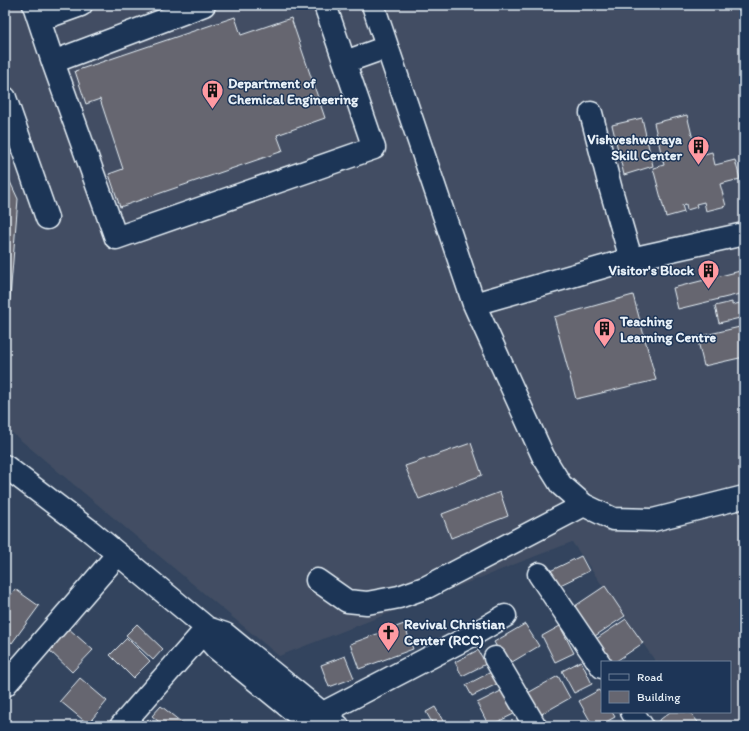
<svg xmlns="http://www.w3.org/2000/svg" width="749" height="731" font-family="Itim,sans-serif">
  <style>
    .built { fill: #424e63 }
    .building { fill: #666670; stroke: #e8f1f8 }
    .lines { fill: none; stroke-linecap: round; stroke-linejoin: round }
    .minor-casing { stroke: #e8f1f8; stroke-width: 25 }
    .minor { stroke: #1d3557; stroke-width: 22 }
    .labels { text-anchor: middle; stroke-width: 3; stroke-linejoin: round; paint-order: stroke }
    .poi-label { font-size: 14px; font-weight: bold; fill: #e8f1f8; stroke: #1d3557; text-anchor: start }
  </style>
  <rect width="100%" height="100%" fill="#33445e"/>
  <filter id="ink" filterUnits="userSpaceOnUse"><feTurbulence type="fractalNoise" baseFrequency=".025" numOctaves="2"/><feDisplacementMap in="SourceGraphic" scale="8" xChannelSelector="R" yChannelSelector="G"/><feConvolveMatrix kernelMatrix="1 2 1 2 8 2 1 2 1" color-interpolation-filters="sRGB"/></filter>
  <g filter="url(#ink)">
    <path class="built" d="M 5,5 L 744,5 L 744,726 L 701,726 L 691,712 L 730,712 L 730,662 L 656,662 L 572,542 L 279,656 L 5,427 Z"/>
    <path class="building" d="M 235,17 L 241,35 L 291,18 L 325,118 L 277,135 L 283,151 L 120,207 L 109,174 L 123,169 L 100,99 L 86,104 L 75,71 Z
      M 687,115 L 697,156 L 712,152 L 715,165 L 735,160 L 740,179 L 720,184 L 726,206 L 706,211 L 704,202 L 696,204 L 697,207 L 687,210 L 686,204 L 682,205 L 684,212 L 666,217 L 653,168 L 664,165 L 654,123 Z
      M 642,118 L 653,166 L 624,175 L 612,125 Z
      M 5,171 L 18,199 L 9,310 L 5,312 Z
      M 744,270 L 744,293 L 678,309 L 673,288 Z
      M 633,295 L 656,380 L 576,399 L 554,317 Z
      M 732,302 L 732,305 L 744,302 L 744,317 L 719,323 L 715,306 Z
      M 744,326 L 744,357 L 704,366 L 697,337 Z
      M 471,443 L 482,475 L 419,499 L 405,466 Z
      M 500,492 L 508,516 L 451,538 L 442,514 Z
      M 581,556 L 589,571 L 554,588 L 546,573 Z
      M 605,586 L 625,616 L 592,638 L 572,608 Z
      M 15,589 L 39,606 L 12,643 L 5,637 L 5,603 Z
      M 626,619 L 643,643 L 615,662 L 608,662 L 593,641 Z
      M 137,624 L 163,649 L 153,660 L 126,635 Z
      M 404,624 L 413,649 L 359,669 L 350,644 Z
      M 525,624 L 539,646 L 507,665 L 494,642 Z
      M 560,626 L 574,653 L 555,662 L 542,636 Z
      M 68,628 L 93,650 L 72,672 L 48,649 Z
      M 127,638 L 150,661 L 133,678 L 110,655 Z
      M 478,650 L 486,664 L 462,676 L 455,662 Z
      M 345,656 L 354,678 L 329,687 L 321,665 Z
      M 581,661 L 592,684 L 574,693 L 562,671 Z
      M 491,672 L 497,684 L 472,696 L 466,685 Z
      M 558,676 L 570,698 L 538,716 L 526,694 Z
      M 80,678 L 107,701 L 88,724 L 60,701 Z
      M 505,689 L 518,712 L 489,726 L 477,703 Z
      M 599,690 L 602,695 L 602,712 L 612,712 L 615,717 L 599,726 L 593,726 L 579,701 Z
      M 161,706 L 186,726 L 164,726 L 152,716 Z
      M 435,707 L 446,726 L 434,726 L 426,712 Z
      M 670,712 L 690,712 L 701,726 L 652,726 Z
      M 148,719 L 156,726 L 141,726 Z"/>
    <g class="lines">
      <defs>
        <path id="minor" d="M 34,5 L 53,62 L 116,238 L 374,148 L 325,5
          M 373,5 L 474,304 L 543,456 L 561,485 L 584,505 L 613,519 L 653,520 L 744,497
          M 39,20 L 81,5
          M 53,62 L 204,5
          M 345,62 L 387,47
          M 5,98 L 47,218
          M 591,113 L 611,190 L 631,259
          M 474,304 L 631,259 L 744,234
          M 5,466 L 89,530 L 207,628 L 225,634 L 338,726
          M 539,574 L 602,667
          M 317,580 L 347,601 L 367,603 L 399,597 L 427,587 L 584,505
          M 207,628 L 209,640 L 216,648 L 312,726
          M 495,658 L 535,726
          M 5,685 L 118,554
          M 632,712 L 642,726
          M 323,713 L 469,637 L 505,616
          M 121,726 L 207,628"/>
      </defs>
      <use href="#minor" class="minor-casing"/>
      <use href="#minor" class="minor"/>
    </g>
  </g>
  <defs>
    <symbol id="building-pin" viewBox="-11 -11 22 30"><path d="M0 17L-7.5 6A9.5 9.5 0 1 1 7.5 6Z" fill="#ff9aa2" stroke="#1d3557"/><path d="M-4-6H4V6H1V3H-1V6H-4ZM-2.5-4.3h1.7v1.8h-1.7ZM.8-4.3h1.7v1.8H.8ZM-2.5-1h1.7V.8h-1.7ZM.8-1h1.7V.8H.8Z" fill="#111"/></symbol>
    <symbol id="church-pin" viewBox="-11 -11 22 30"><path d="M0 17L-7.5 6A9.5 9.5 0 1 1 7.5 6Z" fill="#ff9aa2" stroke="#1d3557"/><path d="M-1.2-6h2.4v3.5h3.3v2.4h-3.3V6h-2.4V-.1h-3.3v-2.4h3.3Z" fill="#111"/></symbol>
  </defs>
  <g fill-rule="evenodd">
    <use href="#building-pin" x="200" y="78" width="25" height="34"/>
    <use href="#building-pin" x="686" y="134" width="25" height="34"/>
    <use href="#building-pin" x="696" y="258" width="25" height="34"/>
    <use href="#building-pin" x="592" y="316" width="25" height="34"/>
    <use href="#church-pin" x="376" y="620" width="25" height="34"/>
  </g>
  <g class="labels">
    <g class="poi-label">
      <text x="228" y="88">Department of<tspan x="228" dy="16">Chemical Engineering</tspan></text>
      <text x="682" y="144" text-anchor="end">Vishveshwaraya<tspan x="682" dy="16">Skill Center</tspan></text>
      <text x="694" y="275" text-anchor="end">Visitor's Block</text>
      <text x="620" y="326">Teaching<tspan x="620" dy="16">Learning Centre</tspan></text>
      <text x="404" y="629">Revival Christian<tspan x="404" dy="16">Center (RCC)</tspan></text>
    </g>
  </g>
  <rect width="749" height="731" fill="none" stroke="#1d3557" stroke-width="20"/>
  <rect x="10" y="10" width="729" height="711" fill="none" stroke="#e8f1f8" stroke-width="1.5" filter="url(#ink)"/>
  <rect x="601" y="661" width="130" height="52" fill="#1d3557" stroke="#6e8097"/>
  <rect x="609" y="674" width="20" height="6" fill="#1d3557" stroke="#6e8097"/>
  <text x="637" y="681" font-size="12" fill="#e8f1f8">Road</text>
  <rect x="609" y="691" width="20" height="12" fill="#666670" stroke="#6e8097"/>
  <text x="637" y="701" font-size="12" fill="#e8f1f8">Building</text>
</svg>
